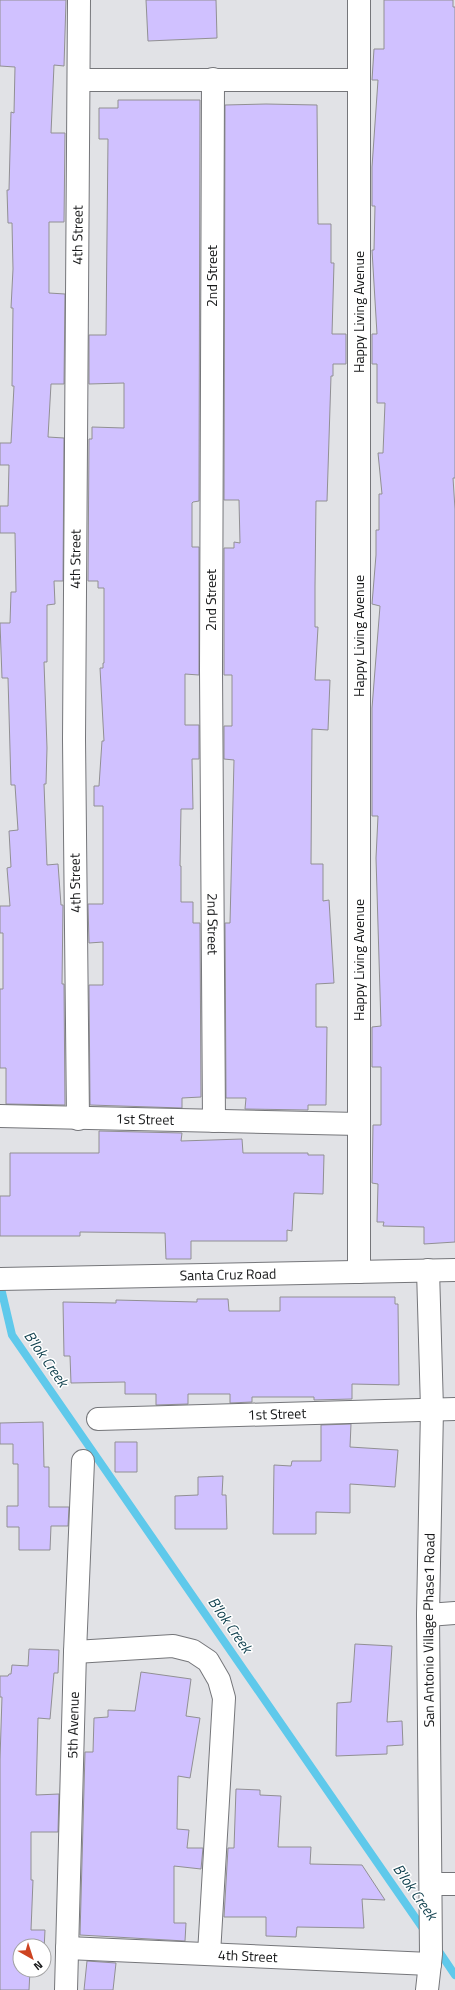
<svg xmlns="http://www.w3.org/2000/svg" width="455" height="1990" font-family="'Titillium Web',sans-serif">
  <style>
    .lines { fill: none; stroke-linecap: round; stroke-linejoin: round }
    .stream { stroke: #5fc9eb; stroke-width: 8 }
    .building { fill: #d0c1ff; stroke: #919093 }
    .minor-casing { stroke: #75767a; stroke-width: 24 }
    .minor { stroke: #fff; stroke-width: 22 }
    .labels { text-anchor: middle; stroke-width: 3; stroke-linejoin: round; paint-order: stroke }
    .street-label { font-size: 14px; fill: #161718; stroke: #fff }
    .water-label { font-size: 15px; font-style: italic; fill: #0f3f4d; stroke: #fff }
  </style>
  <rect width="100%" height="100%" fill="#e1e2e6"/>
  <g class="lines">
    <path class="stream" d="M 0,1284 L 12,1335 L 426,1933
      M 436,1947 L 455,1975"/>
  </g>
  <path class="building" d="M 0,0 L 66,0 L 64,66 L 54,65 L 51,133 L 65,133 L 64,222 L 49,222 L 49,293 L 65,294 L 64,384 L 51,384 L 48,437 L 64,438 L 63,581 L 54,581 L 55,604 L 47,605 L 47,662 L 44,662 L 47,748 L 46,784 L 44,784 L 47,865 L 58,864 L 61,905 L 63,905 L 62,984 L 64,984 L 65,1105 L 6,1104 L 6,1068 L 0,1068 L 0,989 L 3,989 L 3,933 L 0,933 L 0,906 L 10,906 L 7,868 L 11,867 L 9,831 L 18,830 L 15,785 L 11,785 L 8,678 L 2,678 L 0,623 L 10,623 L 11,592 L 16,592 L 15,533 L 0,533 L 0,506 L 8,506 L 9,465 L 0,465 L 0,443 L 11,443 L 14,386 L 12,386 L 13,308 L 11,308 L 13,269 L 12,223 L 8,223 L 7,190 L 9,190 L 11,112 L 14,113 L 15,67 L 0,66 Z
    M 146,0 L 216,0 L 217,38 L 148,41 Z
    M 384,0 L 453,0 L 453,7 L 455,7 L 455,478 L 453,478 L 455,509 L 455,1242 L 424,1244 L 424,1227 L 383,1226 L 384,1222 L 377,1222 L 378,1184 L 372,1183 L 373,1125 L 381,1125 L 381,1067 L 372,1067 L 372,1027 L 381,1026 L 376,858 L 378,816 L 372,816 L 372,708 L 380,606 L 372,604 L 376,555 L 376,530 L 379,530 L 379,494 L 382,494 L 378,453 L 383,453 L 385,403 L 377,403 L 377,364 L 372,364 L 372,334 L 377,334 L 372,250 L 374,250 L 375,206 L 372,206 L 372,167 L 378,80 L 372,80 L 374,49 L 384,49 Z
    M 118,100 L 200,100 L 199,501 L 193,502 L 192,503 L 192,547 L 199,547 L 199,675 L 185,674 L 185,725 L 199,725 L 199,759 L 192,759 L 193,809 L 181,809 L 180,866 L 181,866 L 181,902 L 193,902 L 193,923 L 200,923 L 201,1097 L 182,1098 L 182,1108 L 90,1105 L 89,985 L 103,985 L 103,942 L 89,943 L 88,904 L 103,904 L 103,806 L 94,806 L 94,786 L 99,786 L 102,741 L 104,741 L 100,668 L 103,668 L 103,663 L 104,663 L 104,588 L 98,588 L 98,581 L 88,581 L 89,439 L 92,439 L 92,427 L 124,428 L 124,383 L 89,384 L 89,335 L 106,335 L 108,139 L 99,139 L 99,108 L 118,108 Z
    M 266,104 L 317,105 L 318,224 L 331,224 L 331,263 L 334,263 L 332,334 L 346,334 L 346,364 L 333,364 L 333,376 L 331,376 L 327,501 L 316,501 L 315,586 L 315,627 L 318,627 L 315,680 L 330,680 L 328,730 L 312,729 L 311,864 L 323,864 L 323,901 L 329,900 L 334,983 L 316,984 L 316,1027 L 327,1027 L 326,1105 L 308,1105 L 308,1110 L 245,1109 L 246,1098 L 226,1098 L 225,923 L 230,923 L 234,760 L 224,759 L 224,726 L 232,726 L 232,675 L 224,675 L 224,548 L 234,548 L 234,542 L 240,543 L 239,500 L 224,500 L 225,105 Z
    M 99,1131 L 182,1133 L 181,1141 L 242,1139 L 243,1153 L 308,1153 L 308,1155 L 324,1155 L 323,1194 L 294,1193 L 292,1231 L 287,1230 L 287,1241 L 191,1241 L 191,1259 L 166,1259 L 165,1233 L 80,1232 L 80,1236 L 0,1236 L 0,1196 L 10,1196 L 10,1153 L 99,1153 Z
    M 280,1297 L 395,1297 L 395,1304 L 398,1304 L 399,1385 L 352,1384 L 352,1399 L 314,1400 L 314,1397 L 252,1397 L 252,1402 L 230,1403 L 230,1394 L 188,1394 L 188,1404 L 156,1405 L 156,1394 L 125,1394 L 125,1382 L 71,1383 L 70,1356 L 64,1356 L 63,1302 L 116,1303 L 116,1300 L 197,1302 L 197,1299 L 228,1299 L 229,1311 L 280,1311 Z
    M 43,1422 L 44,1467 L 49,1467 L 49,1507 L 69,1507 L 68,1526 L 51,1526 L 50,1550 L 19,1550 L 19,1527 L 7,1527 L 7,1506 L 18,1506 L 18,1464 L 13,1464 L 13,1444 L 0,1444 L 0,1423 Z
    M 351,1424 L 350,1447 L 398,1450 L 395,1487 L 350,1484 L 350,1513 L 316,1512 L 316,1534 L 273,1534 L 274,1465 L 291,1466 L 292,1461 L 321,1461 L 321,1425 Z
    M 115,1442 L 137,1442 L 137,1472 L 115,1472 Z
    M 223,1476 L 222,1495 L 226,1495 L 227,1529 L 175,1529 L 175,1496 L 198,1495 L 198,1477 Z
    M 355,1644 L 392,1646 L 387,1722 L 402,1721 L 403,1745 L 387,1746 L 387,1754 L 336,1756 L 337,1703 L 351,1702 Z
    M 29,1649 L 59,1650 L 58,1673 L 54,1673 L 50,1719 L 38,1718 L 36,1795 L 59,1794 L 58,1832 L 31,1832 L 31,1880 L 33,1880 L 31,1930 L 45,1930 L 44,1950 L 44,1946 L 20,1946 L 20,1970 L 30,1970 L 29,1990 L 0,1990 L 0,1759 L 2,1697 L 0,1697 L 0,1676 L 8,1676 L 9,1674 L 11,1674 L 12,1665 L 28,1666 Z
    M 141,1672 L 191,1679 L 186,1716 L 200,1718 L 190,1778 L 178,1776 L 177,1829 L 189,1830 L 187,1848 L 203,1848 L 201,1869 L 174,1866 L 174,1923 L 186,1923 L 185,1941 L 80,1935 L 85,1752 L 93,1752 L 94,1718 L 108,1717 L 108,1710 L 135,1711 Z
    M 236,1789 L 260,1790 L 260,1795 L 281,1796 L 278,1847 L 311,1847 L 310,1864 L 362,1865 L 385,1900 L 362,1899 L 364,1928 L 297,1927 L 296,1937 L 266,1936 L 266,1917 L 224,1917 L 228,1848 L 234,1848 Z
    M 87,1961 L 116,1963 L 113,1990 L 84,1990 Z"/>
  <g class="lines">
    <defs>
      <g id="minor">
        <path id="s1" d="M 213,79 L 211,670 L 214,1121"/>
        <path d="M 80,80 L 359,80"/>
        <path id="s2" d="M 0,1116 L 359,1124"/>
        <path id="s3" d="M 78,1119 L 74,739 L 79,0"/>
        <path d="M 359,1272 L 359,0"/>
        <path id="s4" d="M 0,1279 L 455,1270"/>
        <path id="s5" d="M 98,1419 L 455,1409"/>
        <path d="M 428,1615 L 455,1613"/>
        <path d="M 75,1652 L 173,1646 L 193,1651 L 208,1661 L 219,1680 L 224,1698 L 209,1954"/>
        <path d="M 431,1884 L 455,1884"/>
        <path id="s6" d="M 67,1948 L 430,1964"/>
        <path id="s7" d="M 66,1990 L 75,1652 L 83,1461"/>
        <path id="s8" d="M 427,1990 L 431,1954 L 428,1615 L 432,1409 L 428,1270"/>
      </g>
    </defs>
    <use href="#minor" class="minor-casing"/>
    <use href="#minor" class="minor"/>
  </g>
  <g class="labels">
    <g class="street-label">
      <text dy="5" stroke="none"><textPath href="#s3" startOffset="884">4th Street</textPath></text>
      <text transform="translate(212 276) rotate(-90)" y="5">2nd Street</text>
      <text transform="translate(359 312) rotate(-90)" y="5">Happy Living Avenue</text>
      <text dy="5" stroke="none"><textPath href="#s3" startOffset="560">4th Street</textPath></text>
      <text transform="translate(211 600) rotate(-90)" y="5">2nd Street</text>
      <text transform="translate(359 636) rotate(-90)" y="5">Happy Living Avenue</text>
      <text transform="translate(75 883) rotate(-91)" y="5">4th Street</text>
      <text dy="5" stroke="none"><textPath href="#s1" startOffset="845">2nd Street</textPath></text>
      <text transform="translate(359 960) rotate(-90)" y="5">Happy Living Avenue</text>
      <text dy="5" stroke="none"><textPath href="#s2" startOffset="145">1st Street</textPath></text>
      <text dy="5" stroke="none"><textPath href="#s4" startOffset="228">Santa Cruz Road</textPath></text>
      <text dy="5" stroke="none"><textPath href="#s5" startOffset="179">1st Street</textPath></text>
      <text dy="5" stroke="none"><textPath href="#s8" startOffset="360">San Antonio Village Phase1 Road</textPath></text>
      <text dy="5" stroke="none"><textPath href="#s7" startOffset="265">5th Avenue</textPath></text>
      <text dy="5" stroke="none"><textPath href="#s6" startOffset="181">4th Street</textPath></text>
    </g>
    <g class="water-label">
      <text transform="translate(46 1359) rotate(55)" y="5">B'lok Creek</text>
      <text transform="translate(230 1625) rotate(55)" y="5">B'lok Creek</text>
      <text transform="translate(415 1892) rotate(55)" y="5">B'lok Creek</text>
    </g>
  </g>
  <g transform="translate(32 1958) rotate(141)"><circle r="19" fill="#ffffff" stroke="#a2a2a3"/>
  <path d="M0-3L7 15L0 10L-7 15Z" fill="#cd4321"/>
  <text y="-6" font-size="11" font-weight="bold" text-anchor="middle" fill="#161718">N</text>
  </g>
</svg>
